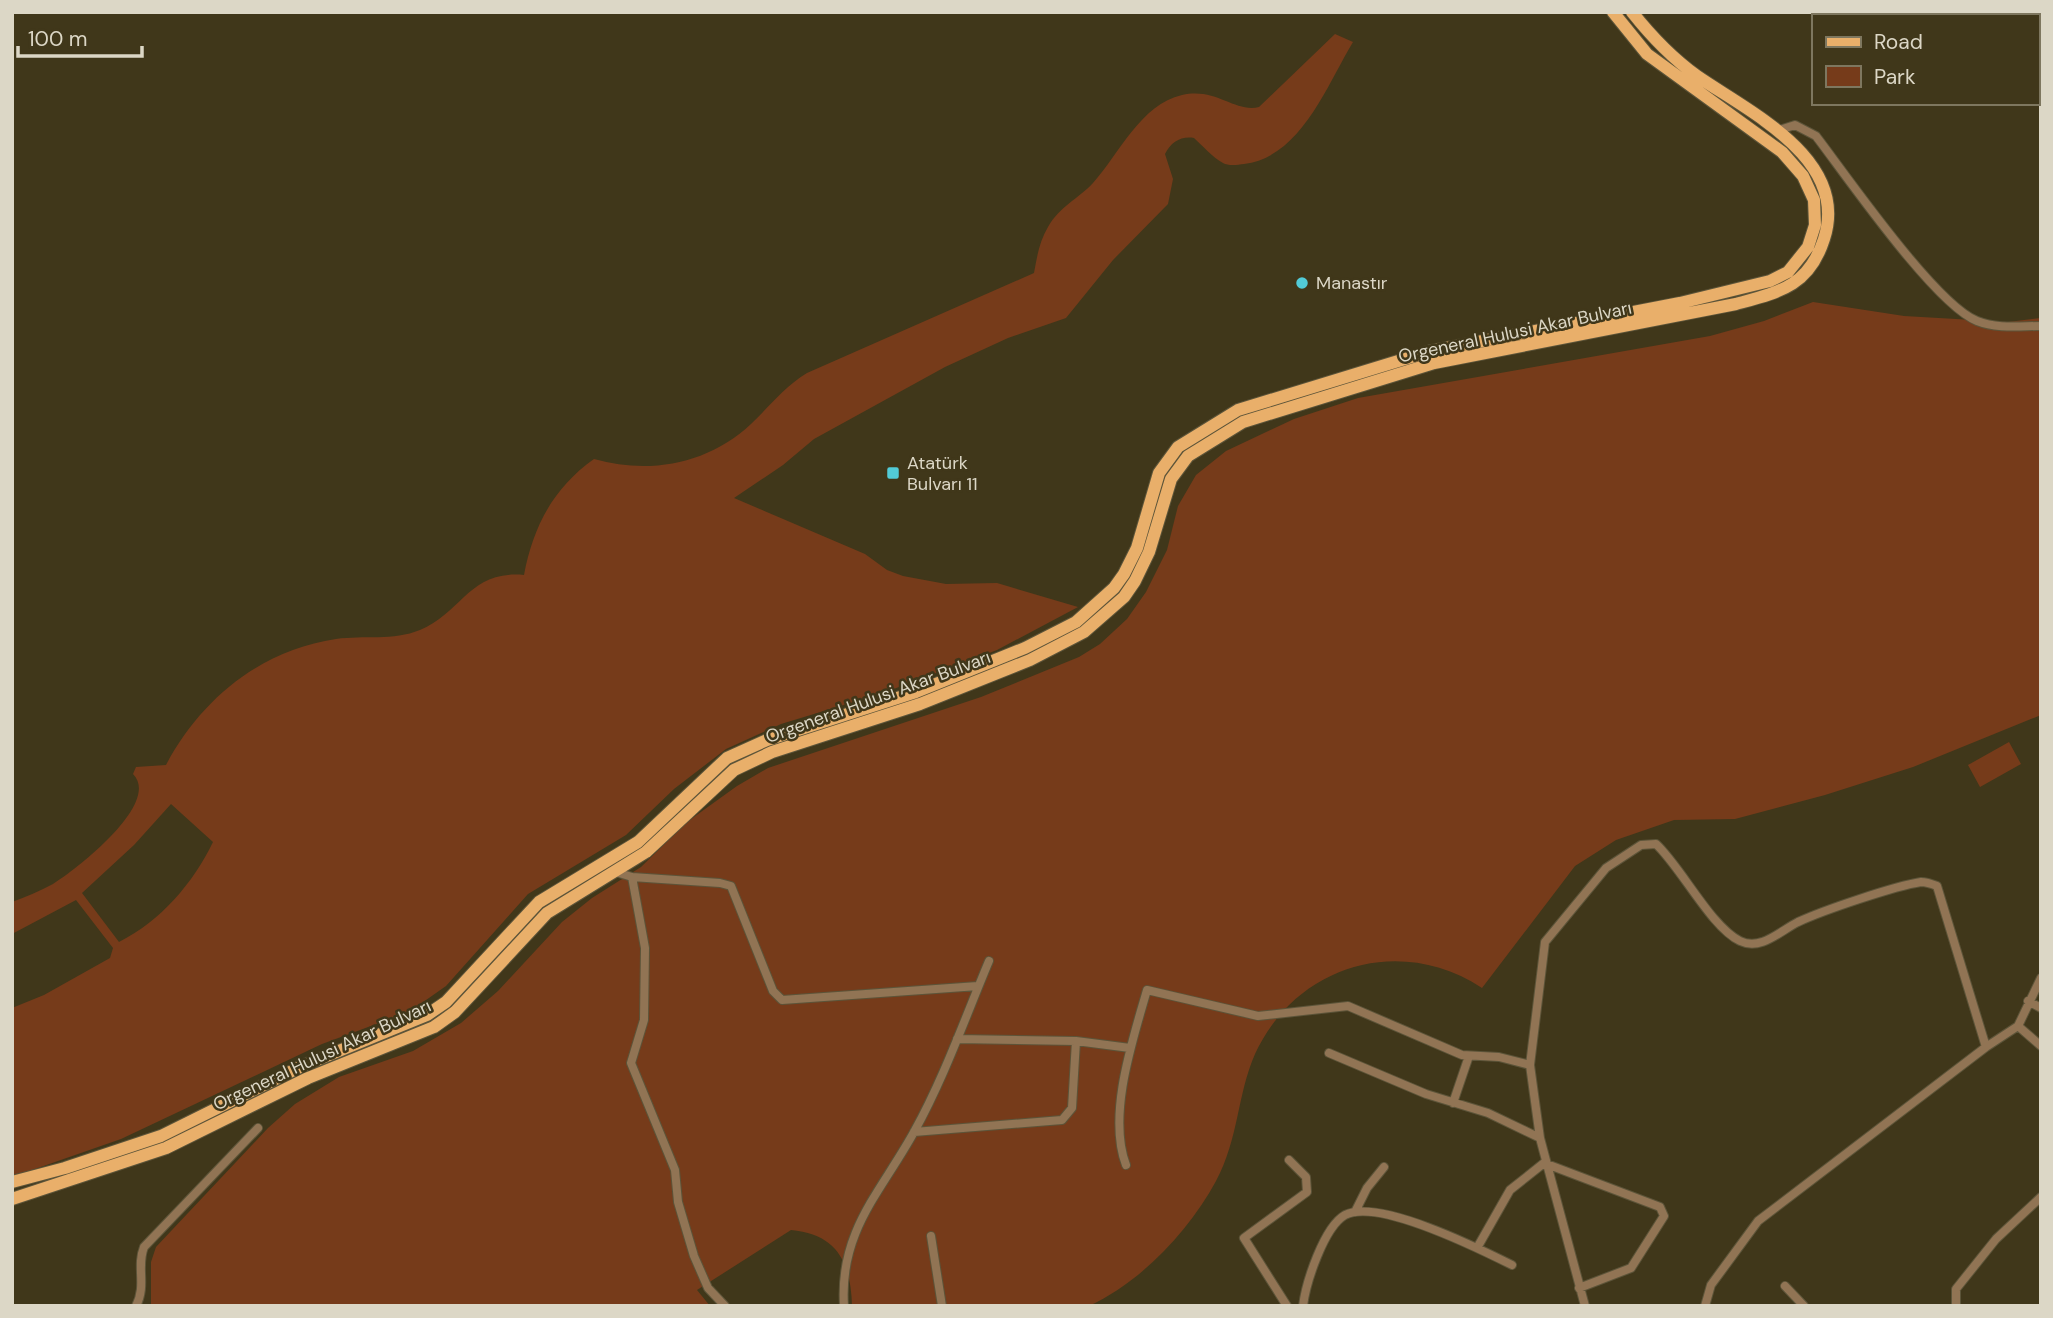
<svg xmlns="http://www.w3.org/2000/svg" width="2053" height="1318" font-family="'DM Sans',sans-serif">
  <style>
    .green { fill: #763b1a; fill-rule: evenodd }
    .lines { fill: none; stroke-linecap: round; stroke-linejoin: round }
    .minor-casing { stroke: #5c5439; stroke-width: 10 }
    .primary-casing { stroke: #5c5439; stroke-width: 14 }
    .minor { stroke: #917454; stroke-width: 8 }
    .primary { stroke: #e9af6a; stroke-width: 12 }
    .poi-dot { fill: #52cbd7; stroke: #40371a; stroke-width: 2.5 }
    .labels { text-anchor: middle; stroke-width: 5; stroke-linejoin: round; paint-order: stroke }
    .poi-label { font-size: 18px; fill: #dcd7c6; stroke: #40371a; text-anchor: start }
    .street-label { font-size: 18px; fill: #dcd7c6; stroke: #40371a }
  </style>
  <rect width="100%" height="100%" fill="#40371a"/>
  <path class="green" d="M 1335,34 L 1353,42 C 1327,85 1301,157 1244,164 C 1237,165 1228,166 1223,163 C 1212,157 1203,146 1194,138 C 1181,136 1171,142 1165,154 L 1173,179 L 1168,204 L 1113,260 L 1066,318 L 1008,338 L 945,367 L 814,439 L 783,465 L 734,498 L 865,554 L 887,570 L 903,576 L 946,584 L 997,583 L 1078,607 L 997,650 L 883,693 L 781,724 L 726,749 L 674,789 L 626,835 L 528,894 L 446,986 L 409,1012 L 322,1044 L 121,1139 L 12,1177 L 12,1008 L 44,995 L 110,958 L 113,948 L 76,900 L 12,934 L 12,902 C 26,897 40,891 53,884 C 76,870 162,803 133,774 L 136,767 L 166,765 C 201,699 261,650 336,639 C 364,635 393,641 420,630 C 463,612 469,570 524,575 C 533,527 553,488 594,459 C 650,475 708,464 751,424 C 770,406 784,387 807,373 L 1034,273 C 1037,257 1039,242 1048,227 C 1059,207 1078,199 1093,183 C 1119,154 1141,104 1182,95 C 1216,87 1235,113 1259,107 ZM 171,804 L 213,842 C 193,883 161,921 119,942 L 82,893 L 134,845 Z
    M 1813,302 L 1904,316 L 2008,322 L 2041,318 L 2041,715 L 1913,767 L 1825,795 L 1735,819 L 1674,820 L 1616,840 L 1575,866 L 1482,988 C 1400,934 1296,965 1255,1054 C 1237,1095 1239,1138 1216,1181 C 1189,1231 1141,1282 1089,1306 L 852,1306 C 851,1264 838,1234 791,1230 L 697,1290 L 710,1306 L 151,1306 L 151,1262 L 156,1247 L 268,1128 L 295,1104 L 339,1077 L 413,1051 L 461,1023 L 498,991 L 562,922 L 592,898 L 641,867 L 687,822 L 737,786 L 768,768 L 981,697 L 1079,657 L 1100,644 L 1127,619 L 1146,592 L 1167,550 L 1178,506 L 1196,475 L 1226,451 L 1294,419 L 1358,398 L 1710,336 L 1764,321 Z
    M 2009,742 L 2021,764 L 1980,787 L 1968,765 Z"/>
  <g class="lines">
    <defs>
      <path id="minor" d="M 1776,131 L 1795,125 L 1816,136 C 1848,178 1935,304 1977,321 C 1997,329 2020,326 2041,326
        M 616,872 L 632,877 L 720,883 L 731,886 L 773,991 L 782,1000 L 978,986
        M 632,877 L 645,948 L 644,1020 L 631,1063 L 675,1170 L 678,1202 L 694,1256 L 708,1288 L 725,1306
        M 2028,1001 L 2041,1008
        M 2018,1026 L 2041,1046
        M 957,1039 L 1076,1041 L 1130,1048
        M 1986,1047 L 2018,1026 L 2041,978
        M 1329,1053 L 1426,1094 L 1488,1113 L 1540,1138 L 1585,1306
        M 1530,1065 L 1540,1138
        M 1453,1103 L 1469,1056
        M 914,1132 L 1062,1120 L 1072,1108 L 1076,1041
        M 1126,1165 C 1107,1115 1133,1039 1147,990 L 1258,1016 L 1348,1006 L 1462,1055 L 1499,1057 L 1530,1065 L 1545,942 L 1606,868 L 1641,845 L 1656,844 C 1681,867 1711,927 1740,941 C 1761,951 1780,931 1798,922 C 1824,910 1895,886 1921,882 C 1926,882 1932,884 1937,886 L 1986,1047 L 1758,1221 L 1711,1285 L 1705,1306
        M 1355,1212 L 1367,1188 L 1384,1167
        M 931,1236 L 942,1306
        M 1477,1248 L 1510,1190 L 1544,1163 L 1660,1207 L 1664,1216 L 1631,1268 L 1579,1288
        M 1785,1286 L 1804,1306
        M 136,1306 C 147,1285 136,1267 144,1247 L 258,1128
        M 844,1306 C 839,1231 881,1192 914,1132 C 944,1078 965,1018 989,961
        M 1287,1306 L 1244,1238 L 1307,1192 L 1306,1177 L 1289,1160
        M 1303,1306 C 1306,1282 1324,1227 1345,1215 C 1378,1198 1480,1249 1512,1265
        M 1956,1306 L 1956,1289 L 1996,1239 L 2041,1197"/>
      <path id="primary" d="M 12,1182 L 65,1168 L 161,1136 L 302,1066 L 427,1015 L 446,1002 L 539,902 L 638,842 L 727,758 L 767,740 L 916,692 L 1025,648 L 1076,622 L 1114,588 L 1124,574 L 1137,548 L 1159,473 L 1178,447 L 1238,410 L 1431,351 L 1680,303 L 1770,281 L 1788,272 L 1808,247 L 1815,225 L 1814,200 L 1803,176 L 1782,152 L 1647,54 L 1613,12
        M 12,1199 L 166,1148 L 308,1078 L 434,1027 L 455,1012 L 547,913 L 646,852 L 734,770 L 772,752 L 920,704 L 1030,660 L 1084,632 L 1124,597 L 1135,581 L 1149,552 L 1171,479 L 1188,456 L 1243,422 L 1434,363 L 1736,304 C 1780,292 1809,286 1824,239 C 1850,159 1749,112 1697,76 C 1672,58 1651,36 1632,12"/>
    </defs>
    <use href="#minor" class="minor-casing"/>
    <use href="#primary" class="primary-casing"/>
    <use href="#minor" class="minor"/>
    <use href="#primary" class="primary"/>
  </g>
  <g class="poi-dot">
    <circle cx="1302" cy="283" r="7"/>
    <rect x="886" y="466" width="14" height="14" rx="3.5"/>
  </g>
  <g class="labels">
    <g class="poi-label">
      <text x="1316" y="289">Manastır</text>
      <text x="907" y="469">Atatürk<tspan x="907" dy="21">Bulvarı 11</tspan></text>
    </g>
    <g class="street-label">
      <text transform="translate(1515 332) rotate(-12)" y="6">Orgeneral Hulusi Akar Bulvarı</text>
      <text transform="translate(878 697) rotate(-20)" y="6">Orgeneral Hulusi Akar Bulvarı</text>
      <text transform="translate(322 1055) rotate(-25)" y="6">Orgeneral Hulusi Akar Bulvarı</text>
    </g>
  </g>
  <rect width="2053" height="1318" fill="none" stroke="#dcd7c6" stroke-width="28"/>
  <rect x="1812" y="14" width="228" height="91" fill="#40371a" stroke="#7e775f" stroke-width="2"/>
  <rect x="1826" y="37" width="35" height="10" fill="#e9af6a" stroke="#7e775f" stroke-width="2"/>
  <text x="1874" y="49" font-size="21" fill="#dcd7c6">Road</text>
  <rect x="1826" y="66" width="35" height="21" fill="#763b1a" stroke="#7e775f" stroke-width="2"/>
  <text x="1874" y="84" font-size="21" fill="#dcd7c6">Park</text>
  <path d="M18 46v10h124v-10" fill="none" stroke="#dcd7c6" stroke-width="3.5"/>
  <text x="28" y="46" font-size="21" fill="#dcd7c6" stroke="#40371a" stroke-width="5" paint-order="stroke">100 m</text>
</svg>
